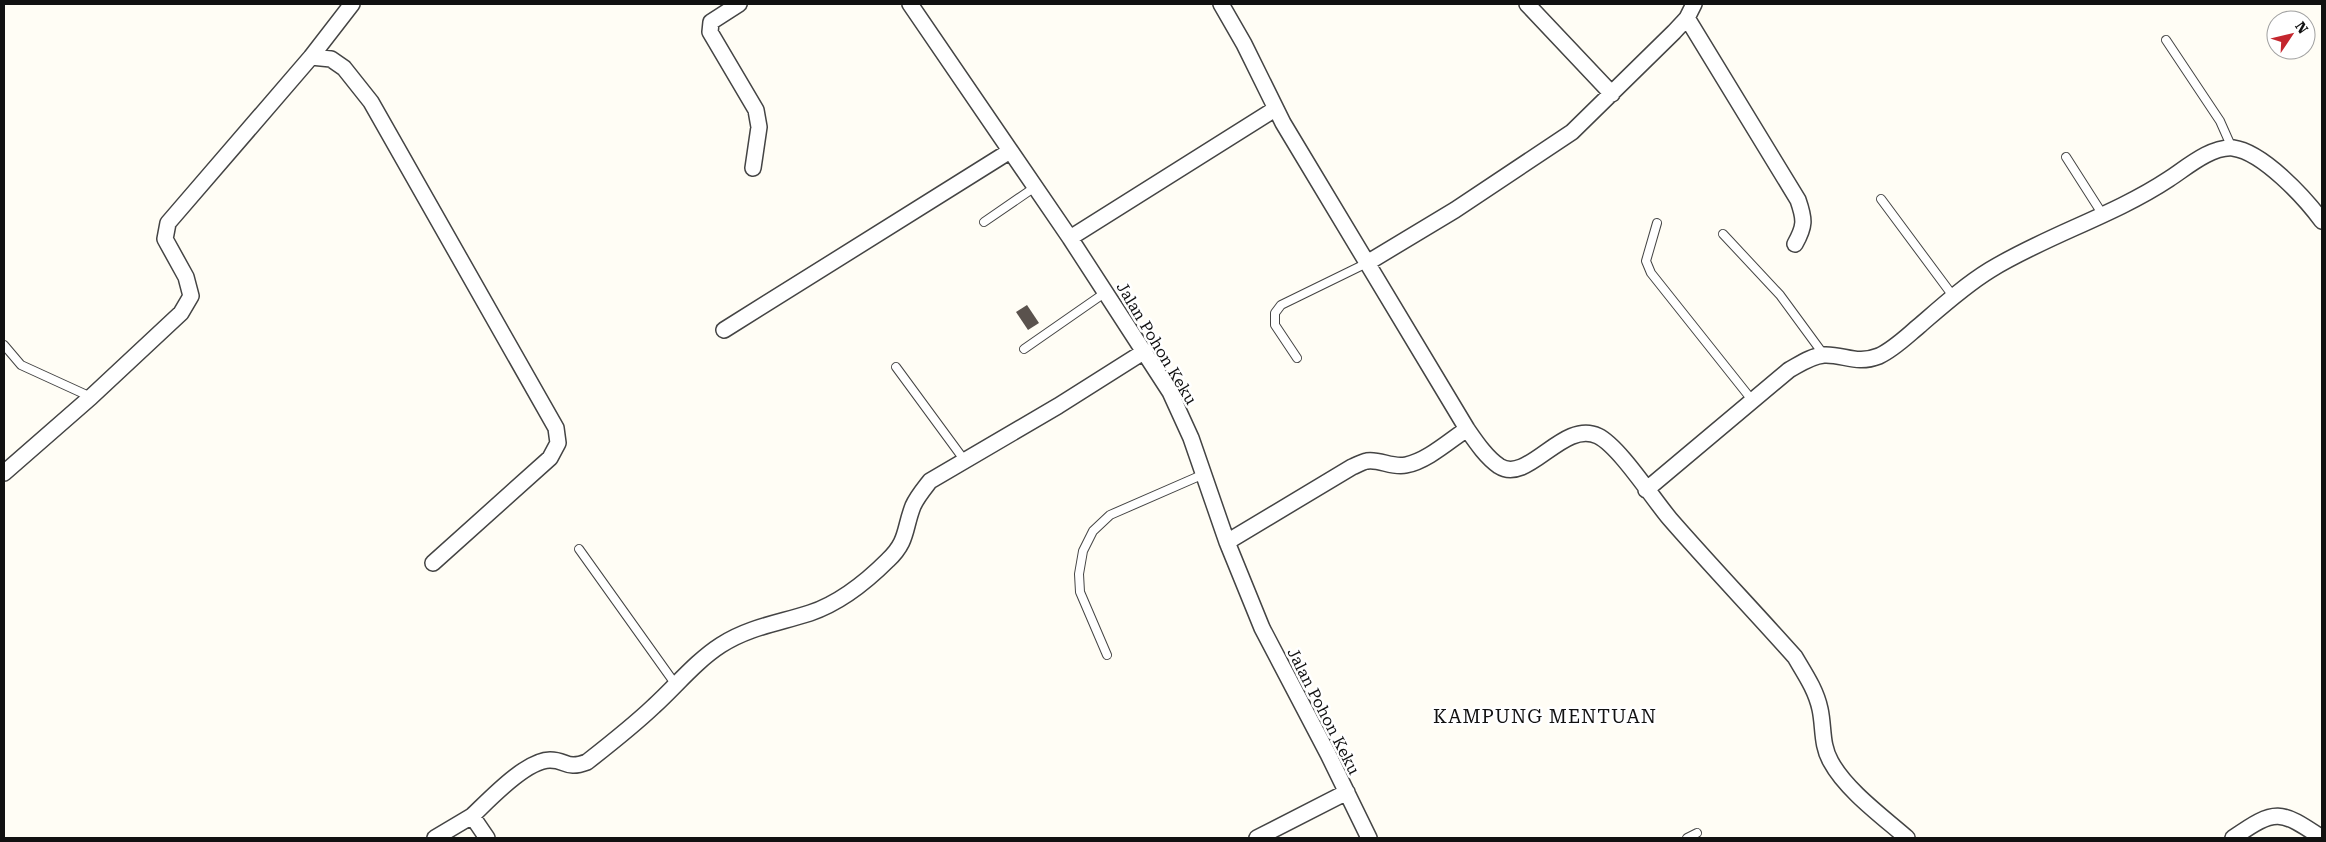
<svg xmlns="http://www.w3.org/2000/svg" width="2326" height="842" font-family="'Roboto Serif',serif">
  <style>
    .building { fill: #5a524d }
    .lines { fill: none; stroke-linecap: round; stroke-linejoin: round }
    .lane-casing { stroke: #444; stroke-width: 10 }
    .street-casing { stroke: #444; stroke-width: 18 }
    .lane { stroke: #fff; stroke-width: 8 }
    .street { stroke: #fff; stroke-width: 15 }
    .labels { text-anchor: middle; stroke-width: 5; stroke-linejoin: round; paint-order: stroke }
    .street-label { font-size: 16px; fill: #111; stroke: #fff }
    .quarter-label { font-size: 19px; letter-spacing: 1px; fill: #111; stroke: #fff }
  </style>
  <rect width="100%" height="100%" fill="#fffdf5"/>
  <path class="building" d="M 1027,305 L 1039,323 L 1028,330 L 1016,312 Z"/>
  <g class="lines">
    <defs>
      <path id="lane" d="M 2166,40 L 2220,121 L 2232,148
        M 2066,157 L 2103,215
        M 1881,199 L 1953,296
        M 984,222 L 1035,187
        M 1657,223 L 1646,261 L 1651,273 L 1752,400
        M 1723,234 L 1780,295 L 1824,355
        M 4,345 L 21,365 L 91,397
        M 1024,349 L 1106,292
        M 1297,358 L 1275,325 L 1275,313 L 1281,305 L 1367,263
        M 896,367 L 965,461
        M 579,549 L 676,685
        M 1107,655 L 1080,592 L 1079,574 L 1083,551 L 1093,531 L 1110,515 L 1204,474
        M 1687,838 L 1697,833"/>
      <path id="street" d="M 739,4 L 711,22 L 710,32 L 756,110 L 759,127 L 753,168
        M 910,4 L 1070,238 L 1170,392 L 1191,438 L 1227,542 L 1262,628 L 1328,754 L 1369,838
        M 1221,4 L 1244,44 L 1283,123 L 1467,429 C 1476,442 1486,457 1499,466 C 1528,485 1563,419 1598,436 C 1619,446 1653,499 1670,519 C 1711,566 1754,611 1795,657 C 1805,674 1816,690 1820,709 C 1824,727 1821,745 1831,762 C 1846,790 1883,817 1907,838
        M 1527,4 L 1612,94
        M 1687,18 L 1798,200 C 1805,220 1805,226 1795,244
        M 311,57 L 331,59 L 344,68 L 371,102 L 556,428 L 558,443 L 550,458 L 433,563
        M 1070,238 L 1275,109
        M 1367,263 L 1455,210 L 1572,132 L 1674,32 L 1687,18 L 1694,4
        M 724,330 L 1010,151
        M 4,473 L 91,397 L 181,313 L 191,296 L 186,277 L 165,239 L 168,223 L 311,57 L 352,4
        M 1646,490 L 1789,370 C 1800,364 1811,356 1824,355 C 1844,354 1856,365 1879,356 C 1894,349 1907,336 1919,326 C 1941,307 1964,286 1990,270 C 2047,235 2113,216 2169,179 C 2186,168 2211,146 2233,148 C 2263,152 2305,198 2322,221
        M 1227,542 L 1352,467 C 1357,465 1362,462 1367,461 C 1380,459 1392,468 1406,465 C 1427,461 1449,441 1467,429
        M 472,816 C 489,800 526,760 550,760 C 567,760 566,770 587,762 C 610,744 633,726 654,706 C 676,686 696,661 721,645 C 749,627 779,623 810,613 C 840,603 866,582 888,560 C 908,541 904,529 913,506 C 917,497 923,490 930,481 L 1058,406 L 1145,351
        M 435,838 L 472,816 L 487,838
        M 1257,838 L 1347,792
        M 2233,838 C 2276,808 2280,810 2322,838"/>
    </defs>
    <use href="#lane" class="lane-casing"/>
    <use href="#street" class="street-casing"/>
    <use href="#lane" class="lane"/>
    <use href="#street" class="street"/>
  </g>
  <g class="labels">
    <g class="street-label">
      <text transform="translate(1157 343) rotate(59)" y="6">Jalan Pohon Keku</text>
      <text transform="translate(1324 711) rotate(63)" y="6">Jalan Pohon Keku</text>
    </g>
    <g class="quarter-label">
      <text x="1545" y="723">KAMPUNG MENTUAN</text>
    </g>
  </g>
  <rect width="2326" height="842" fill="none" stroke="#111111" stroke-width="10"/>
  <g transform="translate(2291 35) rotate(55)"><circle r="24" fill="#ffffff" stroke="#a0a0a0"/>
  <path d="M0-4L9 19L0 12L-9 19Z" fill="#c4262e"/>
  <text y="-8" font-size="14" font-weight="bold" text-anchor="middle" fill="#111111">N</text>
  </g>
</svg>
